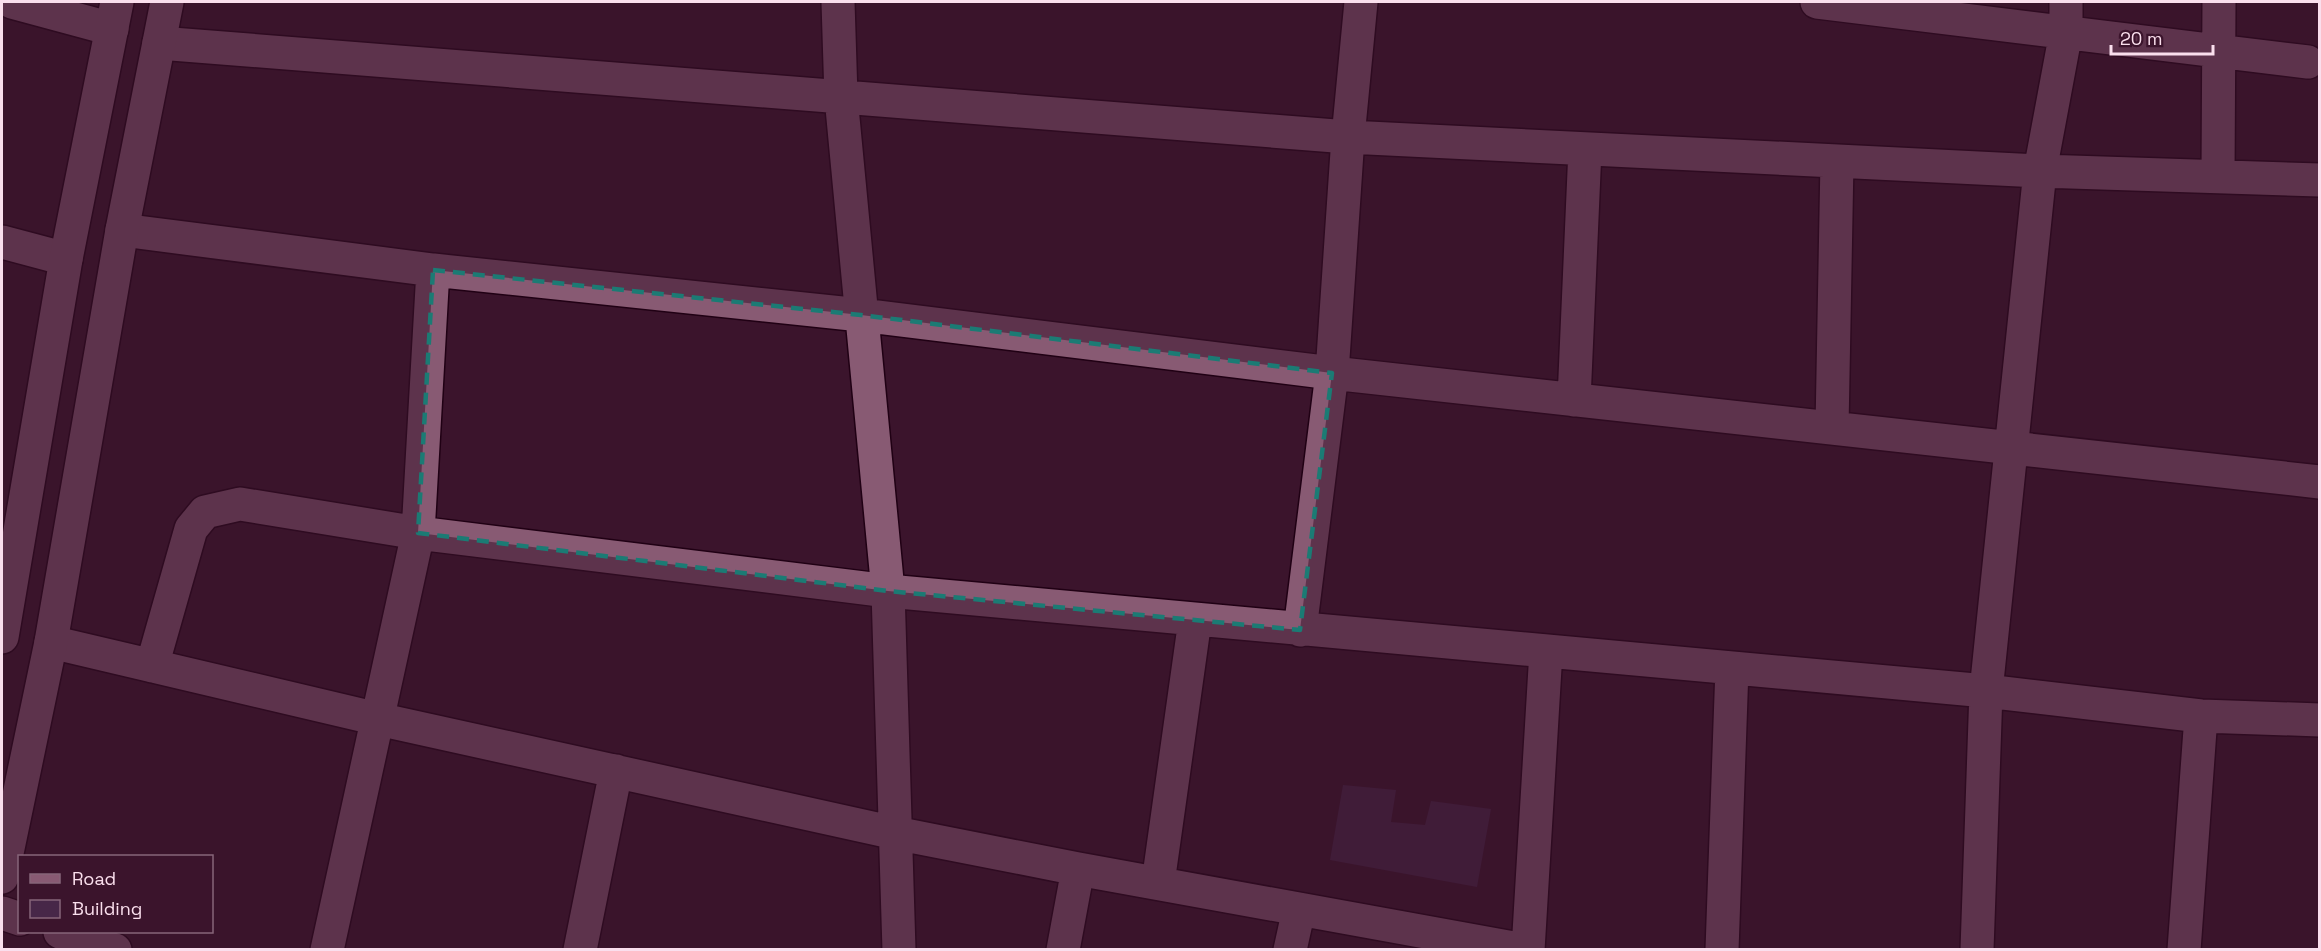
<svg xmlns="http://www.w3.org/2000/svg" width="2321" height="951" font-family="'Space Grotesk',sans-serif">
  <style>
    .building { fill: #472748 }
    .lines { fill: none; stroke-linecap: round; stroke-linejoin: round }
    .minor-casing { stroke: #200014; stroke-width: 36 }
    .tertiary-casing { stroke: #200014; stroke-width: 36 }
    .minor { stroke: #885a73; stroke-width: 33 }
    .tertiary { stroke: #885a73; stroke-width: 33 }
    .marked { fill: none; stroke: #1b7b74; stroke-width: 4.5; stroke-dasharray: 12 8; stroke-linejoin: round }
  </style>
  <rect width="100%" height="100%" fill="#3b142c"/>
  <path class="building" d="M 1343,785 L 1396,790 L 1391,822 L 1425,825 L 1431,801 L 1491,809 L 1477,887 L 1330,860 Z"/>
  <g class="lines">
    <defs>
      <path id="minor" d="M 12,2 L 112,29
        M 838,2 L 841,97 L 888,591 L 899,950
        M 1817,2 L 2308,62
        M 159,43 L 1348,137 L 2040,171 L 2320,180
        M 2218,176 L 2219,2
        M 122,230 L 433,270 L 861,315 L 1332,373 L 2320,482
        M 2,242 L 66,259
        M 1574,400 L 1585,149
        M 1832,428 L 1837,161
        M 1300,630 L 1332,373 L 1348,137 L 1361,2
        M 51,642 L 378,719 L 895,833 L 1078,869 L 1525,950
        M 152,666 L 191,529 L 205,512 L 240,504 L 418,533 L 888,591 L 1986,691 L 2201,716 L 2320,720
        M 1158,883 L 1195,620
        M 2,913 L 20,919
        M 60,932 L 115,950
        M 327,950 L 418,533 L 433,270
        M 580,950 L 616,771
        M 1063,950 L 1078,869
        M 1290,950 L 1299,909
        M 1528,950 L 1546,651
        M 1722,950 L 1732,668
        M 1977,950 L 1986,691 L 2040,171 L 2066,32 L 2066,2
        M 2184,950 L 2201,716"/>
      <path id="tertiary" d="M 2,637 L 66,259 L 117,2
        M 2,877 L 51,642 L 122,230 L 167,2"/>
    </defs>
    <use href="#minor" class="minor-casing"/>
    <use href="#tertiary" class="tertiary-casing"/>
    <use href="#minor" class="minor"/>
    <use href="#tertiary" class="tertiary"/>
  </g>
  <path d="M0 0H2321V951H0ZM 433,270 L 861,315 L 1332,373 L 1300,630 L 888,591 L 418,533 Z" fill="#3b142c" fill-opacity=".55" fill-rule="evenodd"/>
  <path class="marked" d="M 433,270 L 861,315 L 1332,373 L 1300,630 L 888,591 L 418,533 Z"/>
  <rect width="2321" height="951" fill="none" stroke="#fadfed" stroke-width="6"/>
  <rect x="18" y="855" width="195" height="78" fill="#3b142c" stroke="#876579" stroke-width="1.5"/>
  <rect x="30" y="874" width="30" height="9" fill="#885a73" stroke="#876579" stroke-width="1.5"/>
  <text x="72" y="885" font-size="18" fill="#fadfed">Road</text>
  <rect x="30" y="900" width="30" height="18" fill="#472748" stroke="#876579" stroke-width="1.5"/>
  <text x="72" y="915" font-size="18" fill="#fadfed">Building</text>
  <path d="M2111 45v9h102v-9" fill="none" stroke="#fadfed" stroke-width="3"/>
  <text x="2120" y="45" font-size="18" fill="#fadfed" stroke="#3b142c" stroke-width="4.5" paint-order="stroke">20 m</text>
</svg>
